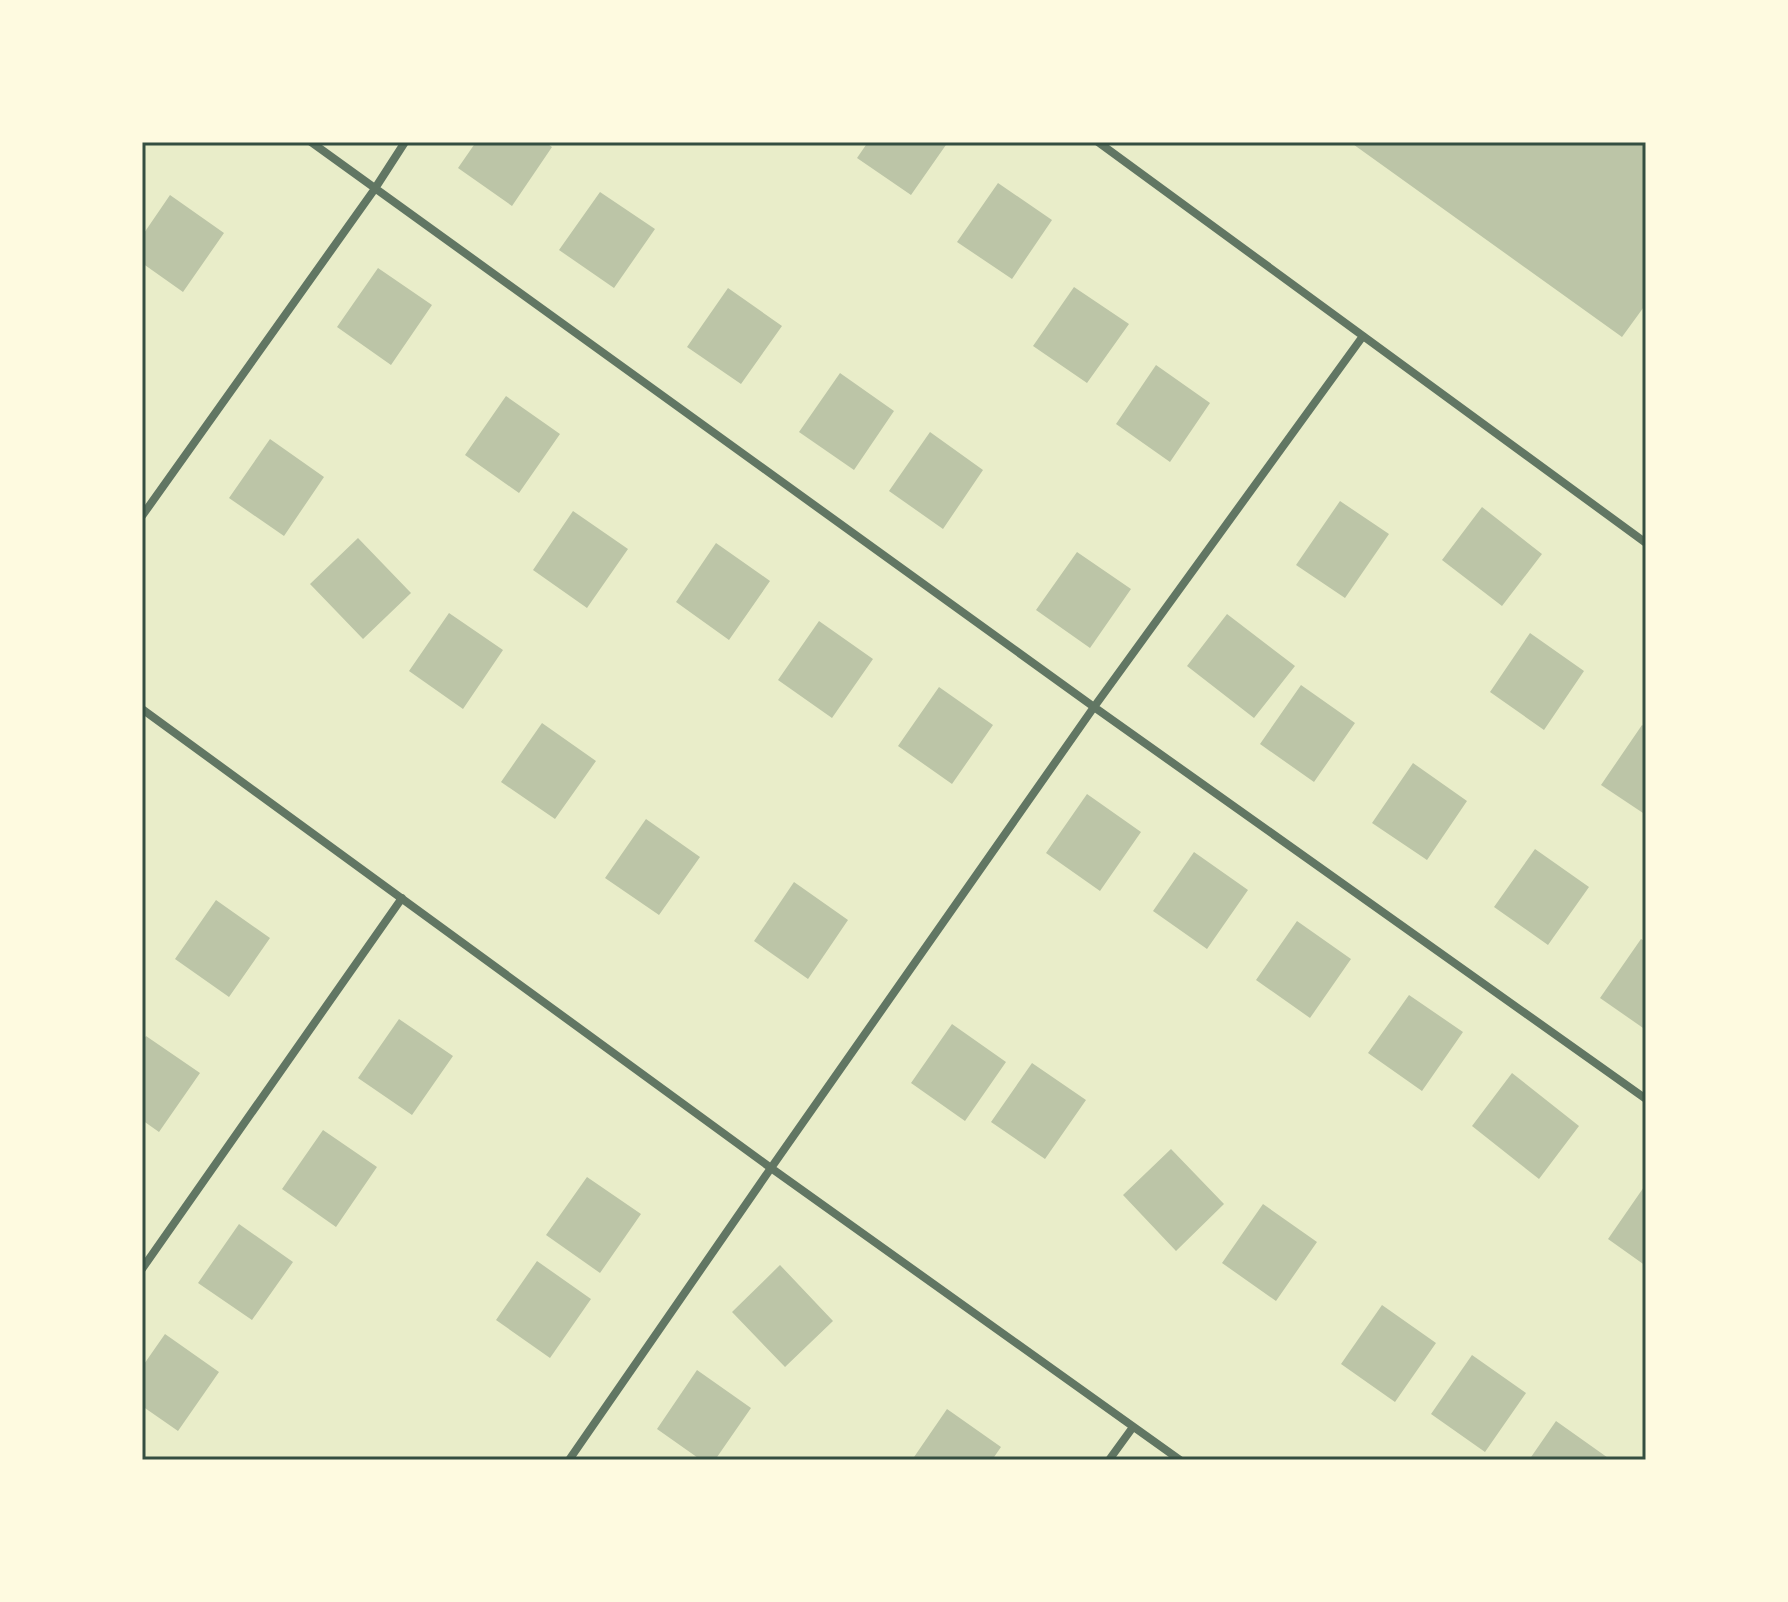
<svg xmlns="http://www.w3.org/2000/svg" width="1788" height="1602" font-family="Arial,sans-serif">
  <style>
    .building { fill: #bcc5a7 }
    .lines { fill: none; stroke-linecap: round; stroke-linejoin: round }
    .minor { stroke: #617663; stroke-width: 8 }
    .neatline { fill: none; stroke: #344e41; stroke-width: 3 }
  </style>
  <rect width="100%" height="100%" fill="#e9edc9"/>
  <path class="building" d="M 476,142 L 545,142 L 552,147 L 512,206 L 458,168 Z
    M 868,142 L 948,142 L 911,195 L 857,158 Z
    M 1350,142 L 1646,142 L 1646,304 L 1622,337 Z
    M 998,183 L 1052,220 L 1012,279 L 957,242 Z
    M 600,192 L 655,229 L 614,288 L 559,250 Z
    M 170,195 L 224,233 L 183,292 L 142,263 L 142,236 Z
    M 378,268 L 432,305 L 391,365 L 337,327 Z
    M 1074,287 L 1129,324 L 1087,383 L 1033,346 Z
    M 728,288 L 782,326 L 741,384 L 687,347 Z
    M 1156,365 L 1210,403 L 1170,462 L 1116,424 Z
    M 840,373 L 894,411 L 854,470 L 799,432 Z
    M 506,396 L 560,434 L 519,493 L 465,455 Z
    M 930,432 L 983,470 L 943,529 L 889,491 Z
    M 270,439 L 324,477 L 284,536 L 229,498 Z
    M 1340,501 L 1389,534 L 1345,598 L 1296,565 Z
    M 1482,507 L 1542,554 L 1502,606 L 1442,560 Z
    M 573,511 L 628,549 L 587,608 L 533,570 Z
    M 358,538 L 411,593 L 363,639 L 310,584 Z
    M 716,543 L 770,581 L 729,640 L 676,602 Z
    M 1077,552 L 1131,589 L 1090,648 L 1036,610 Z
    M 449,613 L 503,650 L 463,709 L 409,671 Z
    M 1227,614 L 1295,666 L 1254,718 L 1187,666 Z
    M 819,621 L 873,659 L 832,718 L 778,680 Z
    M 1530,633 L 1584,671 L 1544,730 L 1490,692 Z
    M 1301,685 L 1355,723 L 1314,782 L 1260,744 Z
    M 939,687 L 993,725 L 952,784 L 898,746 Z
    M 542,723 L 596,761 L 555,819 L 501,782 Z
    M 1642,725 L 1646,728 L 1646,815 L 1601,785 Z
    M 1413,763 L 1467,801 L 1427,860 L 1372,823 Z
    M 1087,794 L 1141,832 L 1100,891 L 1046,853 Z
    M 646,819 L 700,857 L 659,915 L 605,878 Z
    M 1535,849 L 1589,887 L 1548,945 L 1494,907 Z
    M 1194,852 L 1248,890 L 1207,949 L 1153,911 Z
    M 794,882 L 848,920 L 808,979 L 754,941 Z
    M 216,900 L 270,938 L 229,997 L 175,959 Z
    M 1297,921 L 1351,959 L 1310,1018 L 1256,980 Z
    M 1641,939 L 1646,942 L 1646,1030 L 1600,998 Z
    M 1409,995 L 1463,1032 L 1422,1091 L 1368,1053 Z
    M 399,1019 L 453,1056 L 412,1115 L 358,1078 Z
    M 952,1024 L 1006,1062 L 965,1121 L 911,1083 Z
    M 146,1036 L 200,1073 L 159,1132 L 142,1120 L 142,1042 Z
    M 1032,1063 L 1086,1100 L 1045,1159 L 991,1122 Z
    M 1512,1073 L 1579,1126 L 1539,1179 L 1472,1126 Z
    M 323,1130 L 377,1167 L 336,1227 L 282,1189 Z
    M 1171,1149 L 1224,1204 L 1176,1251 L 1123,1195 Z
    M 587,1177 L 641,1214 L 600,1273 L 546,1235 Z
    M 1646,1184 L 1646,1266 L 1608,1239 Z
    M 1263,1204 L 1317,1242 L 1276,1301 L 1222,1263 Z
    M 239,1224 L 293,1262 L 252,1320 L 198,1283 Z
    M 537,1261 L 591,1299 L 550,1358 L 496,1320 Z
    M 780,1265 L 833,1321 L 785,1367 L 732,1312 Z
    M 1382,1305 L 1436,1343 L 1395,1402 L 1341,1364 Z
    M 165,1334 L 219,1372 L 178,1431 L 142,1406 L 142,1367 Z
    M 1472,1355 L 1526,1393 L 1485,1452 L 1431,1414 Z
    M 697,1370 L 751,1408 L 715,1460 L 701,1460 L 657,1429 Z
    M 947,1409 L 1001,1447 L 992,1460 L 912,1460 Z
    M 1556,1421 L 1611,1460 L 1529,1460 Z"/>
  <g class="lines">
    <path class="minor" d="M 311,142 L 1094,707 L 1646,1099
      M 1098,142 L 1646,543
      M 142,516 L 374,190 L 405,142
      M 142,709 L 771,1168 L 1180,1460
      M 142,1269 L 402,898
      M 569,1460 L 771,1168 L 1094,707 L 1363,336
      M 1109,1460 L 1133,1427"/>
  </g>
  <rect width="1788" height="1602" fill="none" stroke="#fefae0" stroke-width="288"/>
  <rect x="144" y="144" width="1500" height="1314" class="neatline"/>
</svg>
